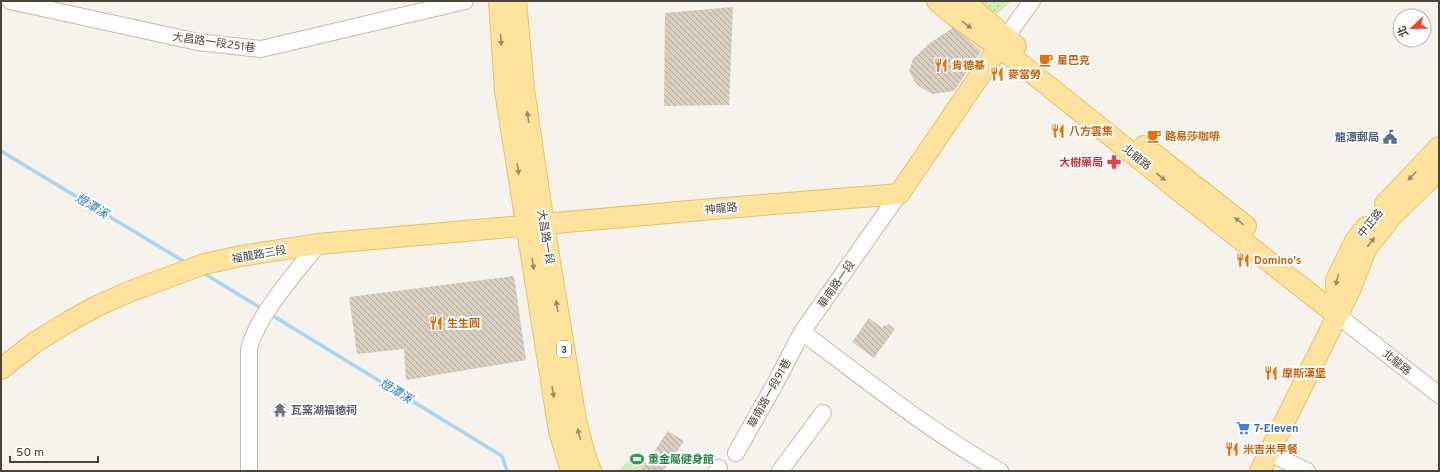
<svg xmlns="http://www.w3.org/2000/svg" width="1440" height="472" font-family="Overpass,'Noto Sans TC',sans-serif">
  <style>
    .park { fill: url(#park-dots) }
    .pitch { fill: #d2eab5 }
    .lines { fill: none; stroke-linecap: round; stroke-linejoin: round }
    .stream { stroke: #a9d4f2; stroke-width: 3.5 }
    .building { fill: url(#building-back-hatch) }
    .minor-casing { stroke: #c2bbae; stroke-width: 18 }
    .major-casing { stroke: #e6c16a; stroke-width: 22 }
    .minor { stroke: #fff; stroke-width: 16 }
    .major { stroke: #ffe39c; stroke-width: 20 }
    .oneway { fill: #9c8c66 }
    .labels { text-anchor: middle; stroke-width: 4; stroke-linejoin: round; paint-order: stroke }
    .shield { fill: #fff; stroke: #817c74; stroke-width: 1 }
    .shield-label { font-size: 10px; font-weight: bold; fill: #4b4439 }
    .street-label { font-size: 11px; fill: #4b4439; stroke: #fff }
    .food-label { font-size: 11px; font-weight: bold; fill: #c56008; stroke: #fff; text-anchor: start }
    .service-label { font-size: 11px; font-weight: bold; fill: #4e5e75; stroke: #fff; text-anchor: end }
    .health-label { font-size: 11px; font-weight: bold; fill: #be3a42; stroke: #fff; text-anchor: end }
    .worship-label { font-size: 11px; font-weight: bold; fill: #5b616d; stroke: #fff; text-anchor: start }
    .shop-label { font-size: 11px; font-weight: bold; fill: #366cbe; stroke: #fff; text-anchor: start }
    .leisure-label { font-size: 11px; font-weight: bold; fill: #27864d; stroke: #fff; text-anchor: start }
    .water-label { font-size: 12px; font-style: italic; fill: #2e7ab2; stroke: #fff }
  </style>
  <defs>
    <pattern id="park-dots" width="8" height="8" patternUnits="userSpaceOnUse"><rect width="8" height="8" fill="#d2eab5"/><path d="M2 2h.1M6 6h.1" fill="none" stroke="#b6ca9c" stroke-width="1.8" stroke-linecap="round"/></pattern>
    <pattern id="building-back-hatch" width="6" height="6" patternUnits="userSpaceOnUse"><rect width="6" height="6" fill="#d8cfc1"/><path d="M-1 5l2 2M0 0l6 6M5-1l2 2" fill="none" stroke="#b1aa9e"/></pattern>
  </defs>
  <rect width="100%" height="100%" fill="#f6f3ec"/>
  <path class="park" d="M 976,1 L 1011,1 L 995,16 Z"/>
  <path class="pitch" d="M 637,453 L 649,465 L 642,471 L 618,471 Z"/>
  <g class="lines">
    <path class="stream" d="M 1,151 L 183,261
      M 205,274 L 259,307
      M 275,317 L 502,456 L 507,471"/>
  </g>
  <path class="building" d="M 733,7 L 729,105 L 664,106 L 665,13 Z
    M 954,27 L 981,51 L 954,91 L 932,94 L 917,85 L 909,71 L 913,59 L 930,43 Z
    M 514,276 L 526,360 L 406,380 L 404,349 L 357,354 L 349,297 Z
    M 869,318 L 882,328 L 884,325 L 886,326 L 888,324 L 895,329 L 874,358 L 852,342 Z
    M 285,403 L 288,413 L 275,417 L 272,408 Z
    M 668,431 L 684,441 L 663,471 L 641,471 Z"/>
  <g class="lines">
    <defs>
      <path id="minor" d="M 10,1 L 198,42 L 261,49 L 465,1
        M 1006,37 L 1032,1
        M 1337,315 L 1439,395
        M 802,332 C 866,380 931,432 1000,471
        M 736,453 L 776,382 L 802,332 L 899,194
        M 1269,453 L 1307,471
        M 249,471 L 249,349 C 257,315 296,273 318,244
        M 717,471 L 719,468
        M 780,471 L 823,413"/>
      <path id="major" d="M 499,1 L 505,91 L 559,431 L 571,471
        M 516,1 L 524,89 L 544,225 L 576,420 L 584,452 L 591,471
        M 937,1 L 955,16 L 1012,57 L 1189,199 L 1337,315
        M 964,1 L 1016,46
        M 1144,146 L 1246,226
        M 1385,204 L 1439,147
        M 1337,313 L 1336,280 L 1355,241 L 1366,227
        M 1,369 L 34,343 L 68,322 L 97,306 L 131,291 L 204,264 L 241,256 L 318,244 L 713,209 L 899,194 L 1006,37
        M 1260,471 L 1351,288 L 1366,249 L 1392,216 L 1439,170"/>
    </defs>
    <use href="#minor" class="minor-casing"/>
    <use href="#major" class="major-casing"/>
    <use href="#minor" class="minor"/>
    <use href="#major" class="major"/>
  </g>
  <defs><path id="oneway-solid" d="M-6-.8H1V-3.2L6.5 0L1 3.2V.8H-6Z"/></defs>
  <g class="oneway">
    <use href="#oneway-solid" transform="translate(967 25) rotate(36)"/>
    <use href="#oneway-solid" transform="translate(501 40) rotate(86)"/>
    <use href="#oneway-solid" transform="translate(528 117) rotate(-98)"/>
    <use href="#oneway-solid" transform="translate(518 169) rotate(81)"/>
    <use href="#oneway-solid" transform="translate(1412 176) rotate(134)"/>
    <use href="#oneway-solid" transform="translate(1161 177) rotate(39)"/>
    <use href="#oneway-solid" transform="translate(1239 221) rotate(-141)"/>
    <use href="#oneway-solid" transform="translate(1371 242) rotate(-53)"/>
    <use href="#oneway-solid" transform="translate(533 264) rotate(81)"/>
    <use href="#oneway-solid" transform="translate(1337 280) rotate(103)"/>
    <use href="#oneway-solid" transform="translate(557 306) rotate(-99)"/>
    <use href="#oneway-solid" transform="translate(553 392) rotate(81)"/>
    <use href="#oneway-solid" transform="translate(579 434) rotate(-105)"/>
  </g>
  <defs>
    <symbol id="cafe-bare" viewBox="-9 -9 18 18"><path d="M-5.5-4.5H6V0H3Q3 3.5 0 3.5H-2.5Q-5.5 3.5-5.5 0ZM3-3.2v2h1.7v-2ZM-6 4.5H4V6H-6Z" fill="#e8710a" stroke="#fff" stroke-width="2.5" paint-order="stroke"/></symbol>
    <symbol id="restaurant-bare" viewBox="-9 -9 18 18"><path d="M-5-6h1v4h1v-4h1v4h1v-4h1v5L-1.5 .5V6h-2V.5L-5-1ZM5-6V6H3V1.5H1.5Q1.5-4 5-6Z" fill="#e8710a" stroke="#fff" stroke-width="2.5" paint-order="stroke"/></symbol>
    <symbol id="civic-bare" viewBox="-9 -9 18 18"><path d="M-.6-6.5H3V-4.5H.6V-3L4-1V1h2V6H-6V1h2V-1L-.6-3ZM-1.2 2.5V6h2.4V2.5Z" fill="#5c6f8a" stroke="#fff" stroke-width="2.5" paint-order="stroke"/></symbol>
    <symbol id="pharmacy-bare" viewBox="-9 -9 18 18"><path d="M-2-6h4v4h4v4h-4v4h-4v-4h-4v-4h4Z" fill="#e0444e" stroke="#fff" stroke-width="2.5" paint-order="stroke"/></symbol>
    <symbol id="temple-bare" viewBox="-9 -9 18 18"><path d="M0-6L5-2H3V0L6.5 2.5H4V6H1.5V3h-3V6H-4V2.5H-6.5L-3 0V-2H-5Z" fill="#6b7280" stroke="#fff" stroke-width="2.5" paint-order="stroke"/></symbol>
    <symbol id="supermarket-bare" viewBox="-9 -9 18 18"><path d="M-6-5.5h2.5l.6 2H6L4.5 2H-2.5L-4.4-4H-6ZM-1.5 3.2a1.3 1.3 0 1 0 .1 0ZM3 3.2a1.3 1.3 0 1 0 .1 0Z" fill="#3f7fe0" stroke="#fff" stroke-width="2.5" paint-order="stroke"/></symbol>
    <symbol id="stadium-bare" viewBox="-9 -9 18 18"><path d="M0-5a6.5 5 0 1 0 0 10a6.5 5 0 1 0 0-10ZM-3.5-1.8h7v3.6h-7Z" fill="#2e9e5b" stroke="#fff" stroke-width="2.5" paint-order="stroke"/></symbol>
  </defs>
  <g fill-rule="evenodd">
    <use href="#cafe-bare" x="1036" y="50" width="20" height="20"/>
    <use href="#restaurant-bare" x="931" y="55" width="20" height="20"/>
    <use href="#restaurant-bare" x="987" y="64" width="20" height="20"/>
    <use href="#restaurant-bare" x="1048" y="121" width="20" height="20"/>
    <use href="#cafe-bare" x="1144" y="126" width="20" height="20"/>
    <use href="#civic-bare" x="1380" y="127" width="20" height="20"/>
    <use href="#pharmacy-bare" x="1104" y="152" width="20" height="20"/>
    <use href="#restaurant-bare" x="1233" y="250" width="20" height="20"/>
    <use href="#restaurant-bare" x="426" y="313" width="20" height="20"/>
    <use href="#restaurant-bare" x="1261" y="363" width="20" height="20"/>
    <use href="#temple-bare" x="270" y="400" width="20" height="20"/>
    <use href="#supermarket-bare" x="1233" y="418" width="20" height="20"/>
    <use href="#restaurant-bare" x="1222" y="439" width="20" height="20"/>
    <use href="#stadium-bare" x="627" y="449" width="20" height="20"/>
  </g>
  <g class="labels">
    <rect class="shield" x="557" y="341" width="14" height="16" rx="3"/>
    <g class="shield-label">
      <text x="564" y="353">3</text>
    </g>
    <g class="street-label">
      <text transform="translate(214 42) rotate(8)" y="4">大昌路一段251巷</text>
      <text transform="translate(1137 157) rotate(39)" y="4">北龍路</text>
      <text transform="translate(721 208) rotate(-5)" y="4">神龍路</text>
      <text transform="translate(1370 223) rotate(-51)" y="4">中正路</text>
      <text transform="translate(546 237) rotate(81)" y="4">大昌路一段</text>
      <text transform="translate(259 254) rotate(-10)" y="4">福龍路三段</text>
      <text transform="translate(836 284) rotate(-55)" y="4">華南路一段</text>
      <text transform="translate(1397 362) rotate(39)" y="4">北龍路</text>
      <text transform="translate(769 393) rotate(-61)" y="4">華南路一段91巷</text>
    </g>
    <g class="food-label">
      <text x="1057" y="64">星巴克</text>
      <text x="952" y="69">肯德基</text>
      <text x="1008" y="78">麥當勞</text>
      <text x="1069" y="135">八方雲集</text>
      <text x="1165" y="140">路易莎咖啡</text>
      <text x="1254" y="264">Domino's</text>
      <text x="447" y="327">生生圓</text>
      <text x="1282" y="377">摩斯漢堡</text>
      <text x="1243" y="453">米吉米早餐</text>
    </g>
    <g class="service-label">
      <text x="1379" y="141">龍潭郵局</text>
    </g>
    <g class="health-label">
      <text x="1103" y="166">大樹藥局</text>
    </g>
    <g class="worship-label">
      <text x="291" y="414">瓦窯湖福德祠</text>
    </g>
    <g class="shop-label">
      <text x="1254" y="432">7-Eleven</text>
    </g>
    <g class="leisure-label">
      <text x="648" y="463">重金屬健身館</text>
    </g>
    <g class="water-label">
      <text transform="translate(92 206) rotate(31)" y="4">燈潭溪</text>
      <text transform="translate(396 391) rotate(31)" y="4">燈潭溪</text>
    </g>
  </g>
  <rect width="1440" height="472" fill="none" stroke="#4b4439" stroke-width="4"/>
  <g transform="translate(1412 28) rotate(248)"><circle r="19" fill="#ffffff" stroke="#b7b4b0"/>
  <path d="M0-3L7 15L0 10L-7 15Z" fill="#fc3f1d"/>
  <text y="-6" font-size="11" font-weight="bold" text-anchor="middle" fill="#4b4439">北</text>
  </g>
  <path d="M10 456v6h88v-6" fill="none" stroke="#4b4439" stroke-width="2"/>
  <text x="16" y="456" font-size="12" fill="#4b4439" stroke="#ffffff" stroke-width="3" paint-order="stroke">50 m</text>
</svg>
